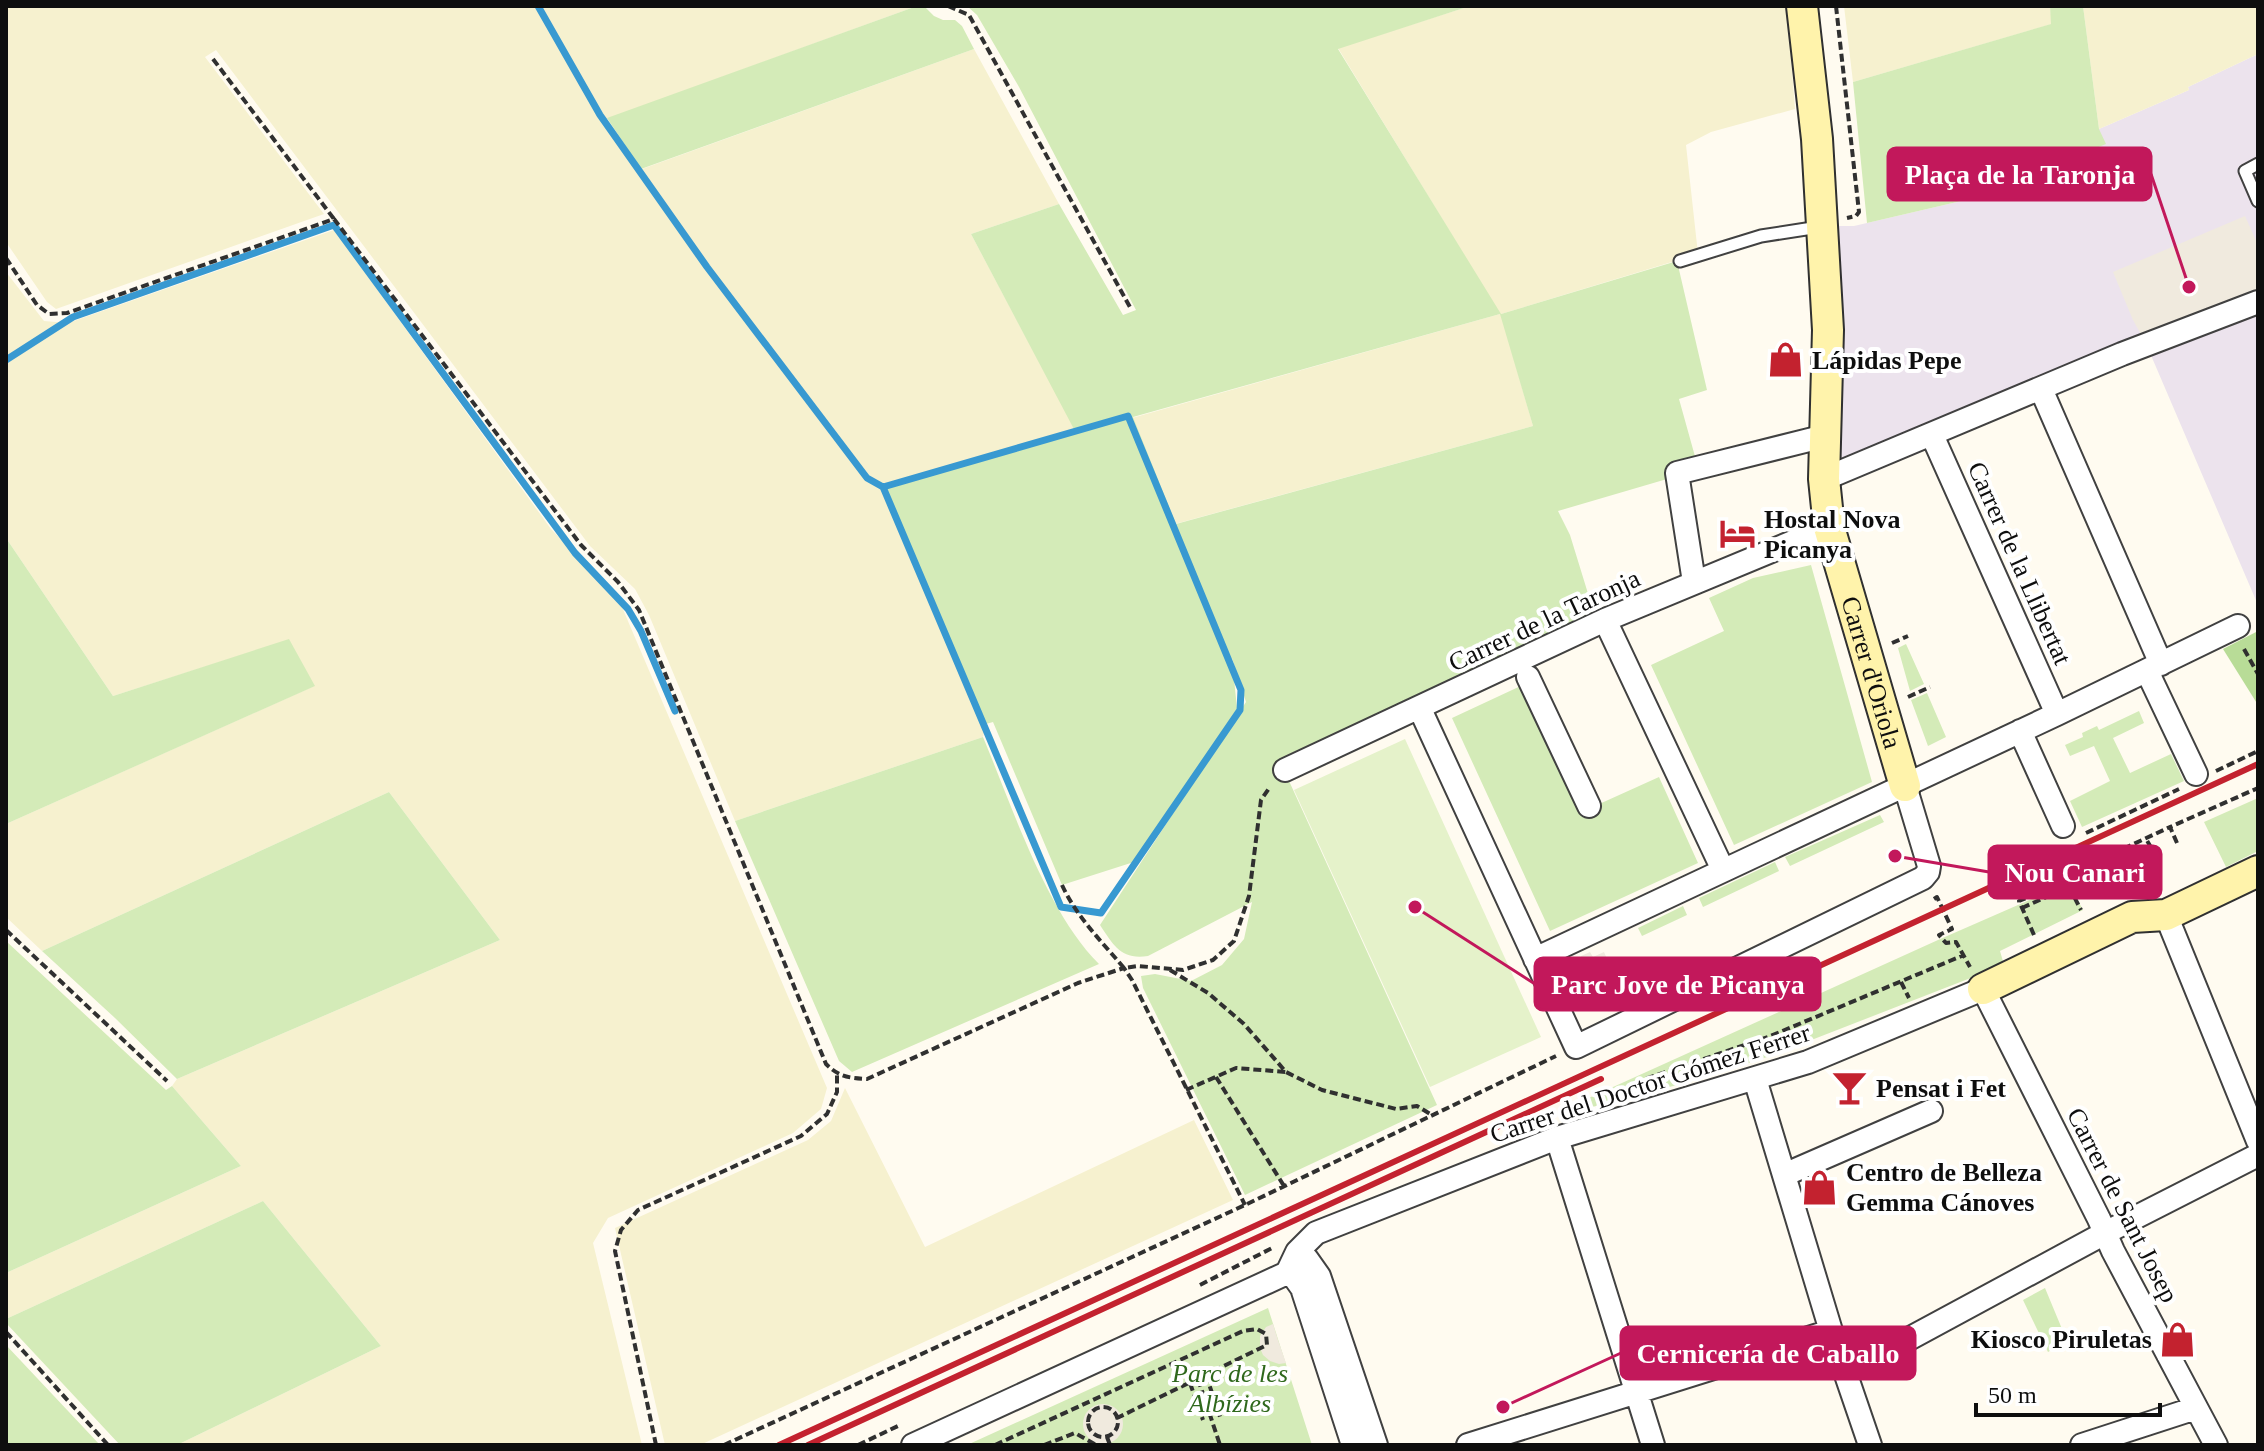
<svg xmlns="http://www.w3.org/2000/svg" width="2264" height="1451" font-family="'Times New Roman',serif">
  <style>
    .industrial { fill: #ece3ed }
    .farmland { fill: #f6f1cf }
    .green { fill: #d4ebb8; fill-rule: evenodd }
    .forest { fill: #b8dc97 }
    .pitch { fill: #e5f2ca }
    .plaza { fill: #f0eade }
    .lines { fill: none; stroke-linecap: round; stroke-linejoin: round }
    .stream { stroke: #3899d1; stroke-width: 7 }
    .lane-casing { stroke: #414141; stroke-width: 15 }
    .street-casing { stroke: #414141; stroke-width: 26 }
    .secondary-casing { stroke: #303030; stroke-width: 34 }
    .path { stroke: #303030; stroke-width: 4; stroke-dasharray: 8 4; stroke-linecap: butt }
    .lane { stroke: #fff; stroke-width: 11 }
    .street { stroke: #fff; stroke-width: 22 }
    .secondary { stroke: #fff3ab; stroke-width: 30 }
    .rail { stroke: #c3222f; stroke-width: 6 }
    .labels { text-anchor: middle; stroke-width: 8; stroke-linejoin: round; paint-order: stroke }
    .poi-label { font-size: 26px; font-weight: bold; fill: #0e0e0e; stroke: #fff; text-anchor: start }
    .street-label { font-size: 26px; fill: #0e0e0e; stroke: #fff }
    .park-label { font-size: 26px; font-style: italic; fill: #2f681c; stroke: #fff }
    .leader { fill: none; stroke: #c2185b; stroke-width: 3 }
    .callout-dot { fill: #c2185b; stroke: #fff; stroke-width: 3 }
    .callout { fill: #c2185b; stroke: #c2185b; stroke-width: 3 }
    .callout-label { font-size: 28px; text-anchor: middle; font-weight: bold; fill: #fff }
  </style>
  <rect width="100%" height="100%" fill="#fffbf0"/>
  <path class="industrial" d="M 2258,54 L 2258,605 L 2147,346 L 1824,479 L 1822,226 L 1854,226 L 2072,175 L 2066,160 L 2099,129 L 2189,90 L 2188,87 Z"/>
  <path class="farmland" d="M 6,6 L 917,6 L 607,119 L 642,169 L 974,49 L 1059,204 L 971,234 L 1077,433 L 880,487 L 986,724 L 983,737 L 735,821 L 649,615 L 635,589 L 590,546 L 216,50 L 205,57 L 324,214 L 56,309 L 47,302 L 6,242 Z
    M 1470,6 L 1787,6 L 1795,109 L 1711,132 L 1686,145 L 1698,254 L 1501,314 L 1533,426 L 1175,524 L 1132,418 L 1500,314 L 1338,48 Z
    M 1844,6 L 2050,6 L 2052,24 L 1853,82 Z
    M 2083,6 L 2258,6 L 2258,54 L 2188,87 L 2189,90 L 2099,129 Z
    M 334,230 L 551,529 L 619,600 L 827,1088 L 821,1109 L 793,1133 L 608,1218 L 593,1243 L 642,1445 L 177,1445 L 381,1346 L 263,1201 L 6,1319 L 6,1273 L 241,1166 L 172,1086 L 177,1079 L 500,940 L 389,792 L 42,951 L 6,917 L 6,824 L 314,686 L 289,640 L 113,696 L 6,538 L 6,272 L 44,321 L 68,323 Z
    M 845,1088 L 925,1247 L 1194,1120 L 1233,1200 L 700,1445 L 665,1445 L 615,1228 L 808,1140 L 831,1121 Z"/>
  <path class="green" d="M 917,6 L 924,6 L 934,16 L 943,20 L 955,20 L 962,26 L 974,49 L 641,169 L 607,118 Z
    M 967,6 L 1470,6 L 1338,49 L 1501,314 L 1677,261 L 1707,390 L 1679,399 L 1696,460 L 1667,479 L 1558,511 L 1570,535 L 1594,613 L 1279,759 L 1437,1105 L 1245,1195 L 1143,988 L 1141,976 L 1155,974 L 1191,981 L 1222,965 L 1244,939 L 1252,902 L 1148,956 C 1121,960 1114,946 1100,925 L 1246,702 L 1232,658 L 1237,709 L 1137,861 L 1062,885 L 993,722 L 986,724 L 880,487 L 1076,433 L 971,234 L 1059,204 L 1123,315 L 1136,310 L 1019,87 L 977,15 ZM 1500,314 L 1533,426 L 1176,524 L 1133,417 Z
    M 2050,6 L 2083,6 L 2099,129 L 2106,144 L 2066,160 L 2072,175 L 1867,223 L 1853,82 L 2051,24 Z
    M 6,538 L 113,696 L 289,639 L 315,686 L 6,824 Z
    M 1811,565 L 1872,782 L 1734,845 L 1651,665 L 1724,631 L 1709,598 L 1753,578 Z
    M 1906,644 L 1924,684 L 1910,691 L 1898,648 Z
    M 1527,683 L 1586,810 L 1659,777 L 1698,863 L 1550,931 L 1452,718 Z
    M 1927,693 L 1946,737 L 1928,746 L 1911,700 Z
    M 2139,711 L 2144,723 L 2113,738 L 2130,773 L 2171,754 L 2184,781 L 2082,827 L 2070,801 L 2110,781 L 2094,746 L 2070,756 L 2065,745 L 2083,737 L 2082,733 L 2097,726 L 2099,730 Z
    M 983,737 C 1012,806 1046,911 1099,964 L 852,1072 L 839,1061 L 735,821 Z
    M 389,792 L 500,940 L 177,1079 L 115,1018 L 42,951 Z
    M 2258,798 L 2258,851 L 2226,867 L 2204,822 Z
    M 1880,815 L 1884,822 L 1790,866 L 1785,857 Z
    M 1775,862 L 1779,871 L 1703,907 L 1699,898 Z
    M 2087,875 L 2092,884 L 2074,893 L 2083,910 L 2000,951 L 2004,965 L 1773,1055 L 1700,1079 L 1569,1113 L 1560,1111 L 1938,940 Z
    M 1683,906 L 1687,915 L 1642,936 L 1638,928 Z
    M 6,941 L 166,1090 L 172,1086 L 241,1166 L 6,1273 Z
    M 263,1201 L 381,1346 L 177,1445 L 120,1445 L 6,1323 L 6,1319 Z
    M 2045,1288 L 2067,1341 L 2048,1352 L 2023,1300 Z
    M 1268,1308 L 1312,1445 L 967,1445 Z
    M 6,1345 L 100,1445 L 6,1445 Z"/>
  <path class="forest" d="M 2258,631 L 2258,705 L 2223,649 Z"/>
  <path class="pitch" d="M 1405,739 L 1541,1037 L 1430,1087 L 1294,790 Z"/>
  <path class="plaza" d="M 2245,216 L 2258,245 L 2258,302 L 2147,345 L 2133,320 L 2113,272 Z
    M 1590,952 L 1593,957 L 1604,952 L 1608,961 L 1616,958 L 1621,969 L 1614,973 L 1619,984 L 1607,989 L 1610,996 L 1600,1000 L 1597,994 L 1585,999 L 1580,988 L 1573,991 L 1568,981 L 1575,978 L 1570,967 L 1582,961 L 1581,956 Z
    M 1273,1324 L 1278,1340 L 1286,1363 L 1279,1364 L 1270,1361 L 1263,1355 L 1260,1348 L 1260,1336 L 1266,1327 Z
    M1083 1424a20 20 0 1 1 40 0a20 20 0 1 1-40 0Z"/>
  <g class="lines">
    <path class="stream" d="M 538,6 L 600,115 L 707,267 L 867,478 L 883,487 L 1128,416 L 1241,690 L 1240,710 L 1101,913 L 1061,907 L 883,487
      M 6,360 L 73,317 L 334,225 L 575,553 L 628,609 L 641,631 L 675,711"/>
    <defs>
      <path id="lane" d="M 2258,164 L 2245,171 L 2258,201
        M 1680,261 L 1761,236 L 1819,227"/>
      <path id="street" d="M 2041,389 L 2161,664
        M 1932,435 L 2057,714
        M 1824,479 L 2122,354 L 2258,302
        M 1694,582 L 1677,473 L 1825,436
        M 1605,620 L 1723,870
        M 2147,671 L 2196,774
        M 1528,677 L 1589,806
        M 1420,709 L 1576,1047 L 1923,878 L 1928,872 L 1929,866 L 1905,786
        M 2020,731 L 2063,826
        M 1285,770 L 1605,620 L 1829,527
        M 2166,915 L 2258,1141
        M 1535,959 L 2057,714 L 2238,626
        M 1755,1079 L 1831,1331 L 1870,1445
        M 1557,1138 L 1653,1445
        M 1784,1175 L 1931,1111
        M 1297,1252 L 1307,1259 L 1319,1276 L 1376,1445
        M 1287,1273 L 1292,1274 L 1302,1288 L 1353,1445
        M 1843,1367 L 1879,1355 L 2105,1233 L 2258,1155
        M 913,1445 L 1287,1273 L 1297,1252 L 1316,1233 L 1557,1138 L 1808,1062 L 1983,989 L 2099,1219 L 2113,1251 L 2216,1445
        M 1468,1445 L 1831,1331
        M 2082,1445 L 2196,1408"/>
      <g id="secondary">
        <path id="s1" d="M 1802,6 L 1817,139 L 1828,330 L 1824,479 L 1829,527 L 1905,786"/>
        <path d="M 1983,989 L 2132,917 L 2166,915 L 2258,871"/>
      </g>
    </defs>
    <use href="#lane" class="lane-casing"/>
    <use href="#street" class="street-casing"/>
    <use href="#secondary" class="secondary-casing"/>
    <path class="path" d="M 948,6 L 969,15 L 1131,309
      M 1836,6 L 1859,212 L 1856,216 L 1847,218
      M 213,59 L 334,219
      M 6,258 L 37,305 L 49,314 L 67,313 L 334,219 L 581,545 L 618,582 L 639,610 L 826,1064 C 839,1077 849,1078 867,1079 L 1078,983 L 1124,968 L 1132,980 L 1245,1205
      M 1892,643 L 1908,636
      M 2244,649 L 2258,674
      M 1908,697 L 1930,687
      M 2216,771 L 2258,751
      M 2086,833 L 2179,789
      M 2177,843 L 2170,827 L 2258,788
      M 2142,854 L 2147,857 L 2159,880 L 2155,889
      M 2080,869 L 2170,827
      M 1062,885 C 1076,916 1102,942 1124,968 L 1138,966 L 1183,970 L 1213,960 L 1234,941 L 1249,896 L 1261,800 L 1270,787
      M 2069,887 L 2081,910
      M 1934,899 L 1937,897 L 1952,929 L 1939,935 L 1946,943 L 1956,942 L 1970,967
      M 2022,908 L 2152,849 L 2146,839
      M 6,930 L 167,1081
      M 2034,935 L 2019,901 L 2087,872 L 2085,866
      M1587 975a7 7 0 1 1 14 0a7 7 0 1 1-14 0Z
      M 1170,970 L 1208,993 L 1244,1024 L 1286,1072 L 1322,1090 L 1396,1109 L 1417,1106 L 1432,1115
      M 1600,971 L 1624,961
      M 1598,982 L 1607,1001
      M 1901,982 L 1909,998
      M 1571,985 L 1587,978
      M 1216,1077 L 1284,1186
      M 1186,1090 L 1236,1068 L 1286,1072
      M 1614,1094 L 1648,1078 L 1768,1037 L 1964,955
      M 1200,1285 L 1274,1247
      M 6,1332 L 108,1445
      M 1206,1375 L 1220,1417
      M 1198,1379 L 1220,1445
      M 1190,1383 L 1203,1420
      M1088 1422a15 15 0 1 1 30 0a15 15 0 1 1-30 0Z
      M 1107,1437 L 1110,1445
      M 656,1445 L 615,1251 L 621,1230 L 638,1210 L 801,1136 L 827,1114 L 837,1092 L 837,1074
      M 724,1445 L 1245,1205 L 1556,1056
      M 858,1445 L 898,1426
      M 995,1445 L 1243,1331 L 1257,1329 L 1266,1334 L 1267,1345 L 1117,1418
      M 1044,1445 L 1075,1433 L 1096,1445"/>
    <use href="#lane" class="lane"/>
    <use href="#street" class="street"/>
    <use href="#secondary" class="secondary"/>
    <path class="rail" d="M 779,1445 L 2258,764
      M 808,1445 L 1601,1079"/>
  </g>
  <defs>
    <symbol id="shop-bare" viewBox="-9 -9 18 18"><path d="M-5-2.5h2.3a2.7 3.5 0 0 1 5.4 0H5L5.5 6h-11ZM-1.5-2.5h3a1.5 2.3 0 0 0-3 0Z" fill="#c3222f" stroke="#fff" stroke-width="2.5" paint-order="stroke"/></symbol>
    <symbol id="hotel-bare" viewBox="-9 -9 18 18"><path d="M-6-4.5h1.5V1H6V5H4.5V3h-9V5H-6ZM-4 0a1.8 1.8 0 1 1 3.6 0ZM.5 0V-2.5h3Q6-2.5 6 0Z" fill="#c3222f" stroke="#fff" stroke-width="2.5" paint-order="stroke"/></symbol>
    <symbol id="bar-bare" viewBox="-9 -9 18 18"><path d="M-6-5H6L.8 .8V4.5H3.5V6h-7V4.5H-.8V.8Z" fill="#c3222f" stroke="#fff" stroke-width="2.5" paint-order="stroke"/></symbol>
  </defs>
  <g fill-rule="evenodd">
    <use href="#shop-bare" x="1760" y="334" width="51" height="51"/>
    <use href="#hotel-bare" x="1712" y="508" width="51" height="51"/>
    <use href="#bar-bare" x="1824" y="1062" width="51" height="51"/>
    <use href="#shop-bare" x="1794" y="1162" width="51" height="51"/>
    <use href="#shop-bare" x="2152" y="1314" width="51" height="51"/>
  </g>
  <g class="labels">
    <g class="poi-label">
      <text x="1812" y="369">Lápidas Pepe</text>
      <text x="1764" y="528">Hostal Nova<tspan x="1764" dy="30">Picanya</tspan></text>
      <text x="1876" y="1097">Pensat i Fet</text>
      <text x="1846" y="1181">Centro de Belleza<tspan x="1846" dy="30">Gemma Cánoves</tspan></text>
      <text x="2152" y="1348" text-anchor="end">Kiosco Piruletas</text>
    </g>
    <g class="street-label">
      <text transform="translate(2020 563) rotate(66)" y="9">Carrer de la Llibertat</text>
      <text transform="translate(1544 620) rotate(-25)" y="9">Carrer de la Taronja</text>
      <text dy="9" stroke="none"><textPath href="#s1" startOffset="674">Carrer d'Oriola</textPath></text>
      <text transform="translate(1650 1083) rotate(-18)" y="9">Carrer del Doctor Gómez Ferrer</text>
      <text transform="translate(2123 1205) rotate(63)" y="9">Carrer de Sant Josep</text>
    </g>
    <g class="park-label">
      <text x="1230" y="1382">Parc de les<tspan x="1230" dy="30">Albízies</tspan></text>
    </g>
  </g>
  <path class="leader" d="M2189 287L2151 174M1895 856L1989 872M1415 907L1535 984M1503 1407L1621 1353"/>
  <g class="callout-dot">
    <circle cx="2189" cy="287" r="8"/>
    <circle cx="1895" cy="856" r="8"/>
    <circle cx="1415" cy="907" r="8"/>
    <circle cx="1503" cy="1407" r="8"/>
  </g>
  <g class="callout">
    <rect x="1888" y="148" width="263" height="52" rx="8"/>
    <rect x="1989" y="846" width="172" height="52" rx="8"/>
    <rect x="1535" y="958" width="285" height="52" rx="8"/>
    <rect x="1621" y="1327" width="294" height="52" rx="8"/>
  </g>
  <g class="callout-label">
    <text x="2020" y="184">Plaça de la Taronja</text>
    <text x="2075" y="882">Nou Canari</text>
    <text x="1678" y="994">Parc Jove de Picanya</text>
    <text x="1768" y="1363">Cernicería de Caballo</text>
  </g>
  <rect width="2264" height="1451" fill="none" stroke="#0e0e0e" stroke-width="16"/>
  <path d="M1976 1403v12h184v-12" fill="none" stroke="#0e0e0e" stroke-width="4"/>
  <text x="1988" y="1403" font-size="24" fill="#0e0e0e" stroke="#ffffff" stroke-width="6" paint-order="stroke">50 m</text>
</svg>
